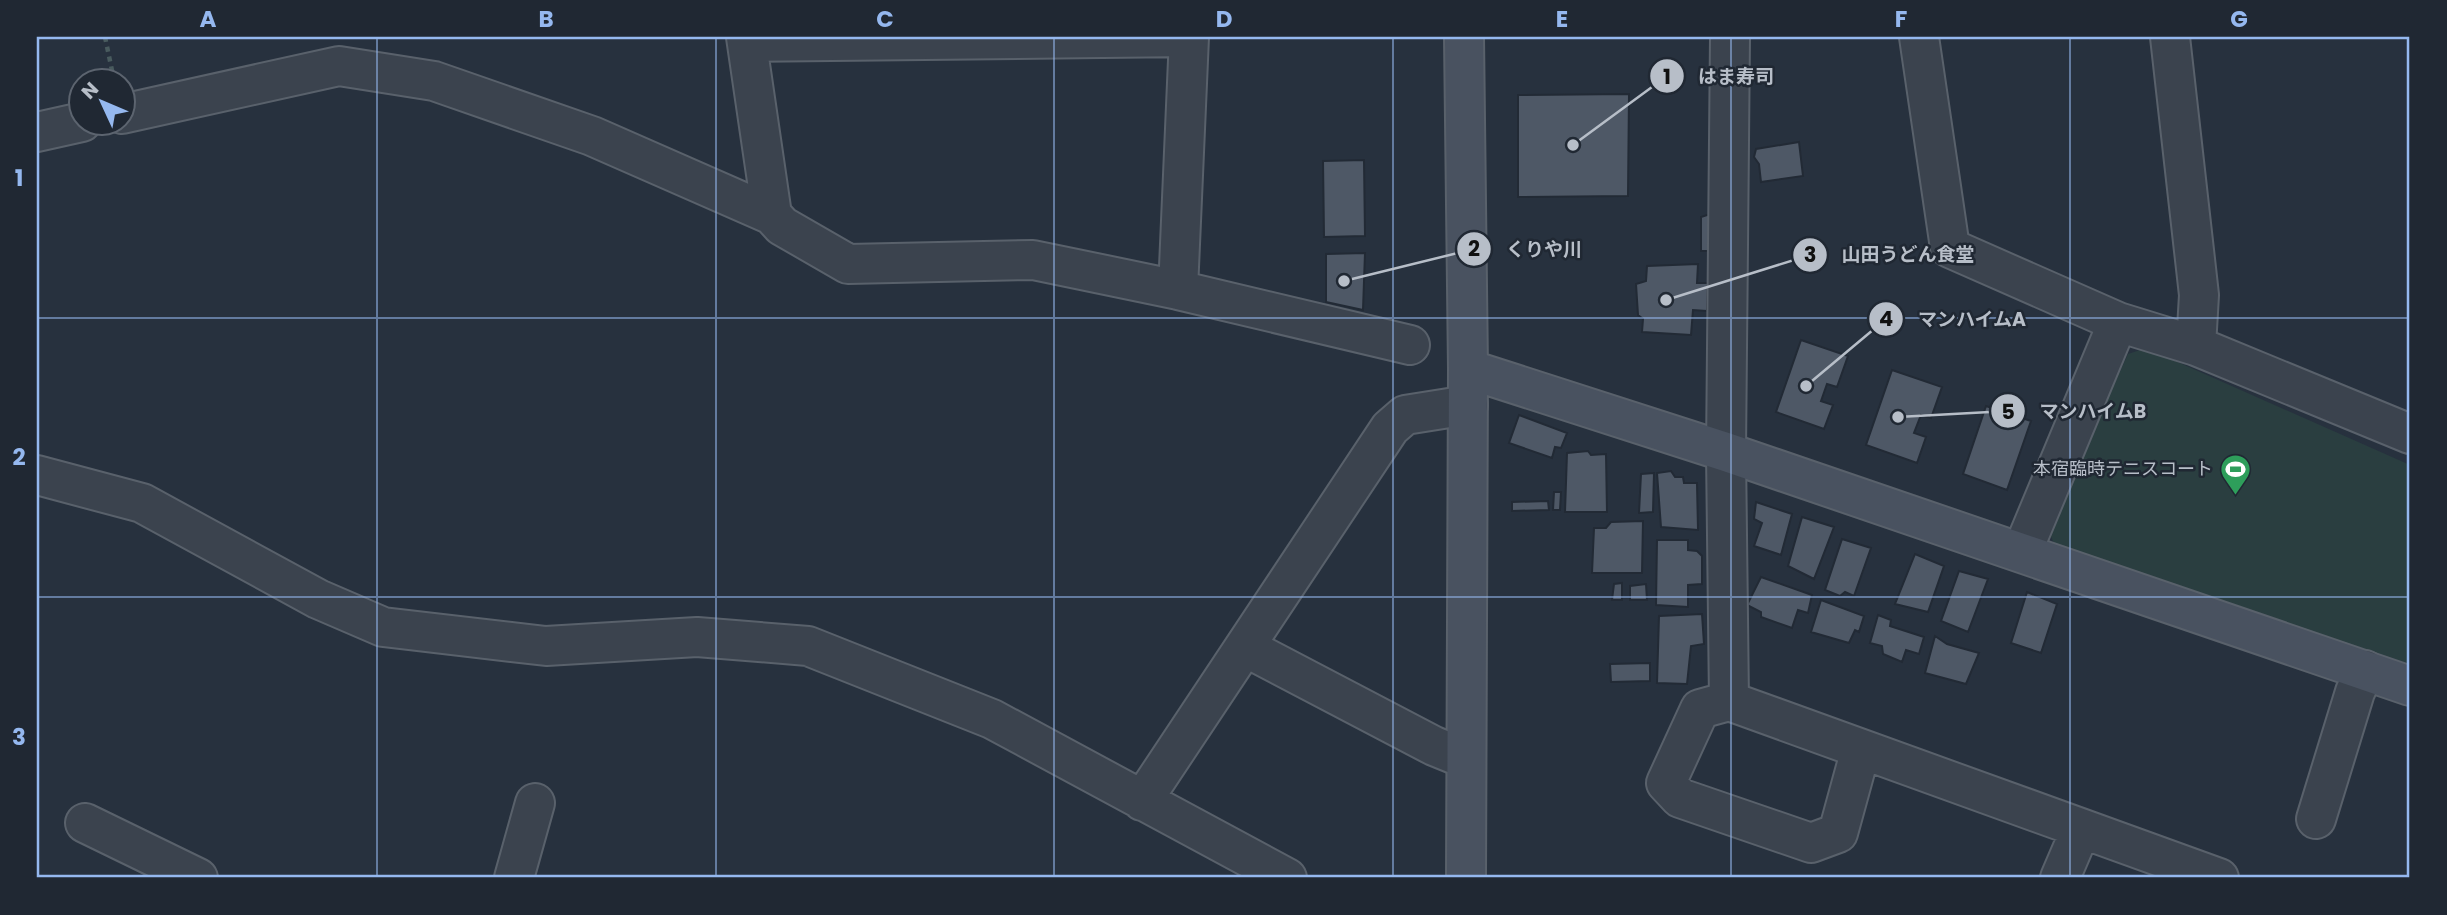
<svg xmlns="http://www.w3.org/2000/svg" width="2447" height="915" font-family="Poppins,'Noto Sans JP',sans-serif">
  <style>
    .green { fill: #2a3e40 }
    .building { fill: #4e5866; stroke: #222a35; stroke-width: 2 }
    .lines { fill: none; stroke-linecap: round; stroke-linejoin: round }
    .street-casing { stroke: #59616b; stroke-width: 42 }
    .secondary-casing { stroke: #59616b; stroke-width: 42 }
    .path { stroke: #495b5e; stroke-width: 4.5; stroke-dasharray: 5 5; stroke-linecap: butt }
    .street { stroke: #3b434e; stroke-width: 38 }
    .secondary { stroke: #495260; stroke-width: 38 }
    .grid { fill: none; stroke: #95b8ef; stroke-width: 2; stroke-opacity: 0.55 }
    .labels { text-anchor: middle; stroke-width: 5; stroke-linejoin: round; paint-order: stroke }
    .poi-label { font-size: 18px; fill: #b7bec8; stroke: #202833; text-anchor: end }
    .leader { fill: none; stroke: #b7bec8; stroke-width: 2.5 }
    .callout-dot { fill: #b7bec8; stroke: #202833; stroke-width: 2.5 }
    .mark-label { font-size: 21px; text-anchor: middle; font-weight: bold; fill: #111 }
    .callout-label { font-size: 19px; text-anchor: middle; font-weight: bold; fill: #b7bec8; stroke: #202833; stroke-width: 5; stroke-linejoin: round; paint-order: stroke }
    .neatline { fill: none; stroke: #95b8ef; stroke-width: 2.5 }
    .grid-label { font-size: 23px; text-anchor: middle; font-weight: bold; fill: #95b8ef }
  </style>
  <rect width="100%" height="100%" fill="#27313e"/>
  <path class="green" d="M 2146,348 L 2410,465 L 2410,664 L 2055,547 L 2048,528 L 2128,354 Z"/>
  <path class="building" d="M 1629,94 L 1628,196 L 1518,197 L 1518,95 Z
    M 1799,142 L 1803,176 L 1761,182 L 1759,164 L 1754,157 L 1756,149 Z
    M 1364,160 L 1365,236 L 1324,237 L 1323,161 Z
    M 1710,214 L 1712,251 L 1701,251 L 1701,217 Z
    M 1365,253 L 1363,310 L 1326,302 L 1326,254 Z
    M 1698,264 L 1697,283 L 1708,283 L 1707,311 L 1693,310 L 1691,335 L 1642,332 L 1643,319 L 1638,315 L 1636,284 L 1646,281 L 1647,266 Z
    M 1801,340 L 1848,356 L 1837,387 L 1827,384 L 1821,401 L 1833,405 L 1824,429 L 1776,412 Z
    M 1892,370 L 1942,387 L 1931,418 L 1921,415 L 1914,433 L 1926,437 L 1917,463 L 1866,445 Z
    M 1986,406 L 2031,421 L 2007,490 L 1963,474 Z
    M 1519,415 L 1567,433 L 1561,448 L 1555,447 L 1552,458 L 1509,443 Z
    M 1588,451 L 1591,455 L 1606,454 L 1607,512 L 1565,512 L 1567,453 Z
    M 1671,471 L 1675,477 L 1683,477 L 1684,483 L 1697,483 L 1698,530 L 1661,527 L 1657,473 Z
    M 1654,473 L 1653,512 L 1639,513 L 1641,474 Z
    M 1554,492 L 1561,492 L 1560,510 L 1553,510 Z
    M 1548,501 L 1549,510 L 1512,511 L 1512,502 Z
    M 1756,502 L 1792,514 L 1781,555 L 1754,546 L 1762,523 L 1754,519 Z
    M 1802,517 L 1834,527 L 1814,579 L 1788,566 Z
    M 1643,521 L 1642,573 L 1592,573 L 1594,528 L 1606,528 L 1611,522 Z
    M 1842,539 L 1871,548 L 1854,596 L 1845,592 L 1840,596 L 1825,590 Z
    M 1657,540 L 1688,540 L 1688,550 L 1697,551 L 1702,556 L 1702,584 L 1688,585 L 1688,607 L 1656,605 Z
    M 1915,554 L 1944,566 L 1928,612 L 1895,604 Z
    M 1959,571 L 1988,579 L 1968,632 L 1941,621 Z
    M 1761,577 L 1812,595 L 1808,613 L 1798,610 L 1792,628 L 1761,617 L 1761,612 L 1747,605 Z
    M 1622,583 L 1622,600 L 1612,600 L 1614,584 Z
    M 1646,584 L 1647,600 L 1630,600 L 1630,586 Z
    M 2027,592 L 2057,604 L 2041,653 L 2011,643 Z
    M 1821,600 L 1864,616 L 1859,632 L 1855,630 L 1849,643 L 1811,632 Z
    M 1702,614 L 1704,644 L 1691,646 L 1687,684 L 1657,683 L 1659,616 Z
    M 1878,615 L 1891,620 L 1890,626 L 1924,637 L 1919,654 L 1906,650 L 1902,662 L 1883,654 L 1882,646 L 1870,643 Z
    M 1935,636 L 1947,644 L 1979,653 L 1966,684 L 1925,673 Z
    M 1650,663 L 1650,681 L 1611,682 L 1610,664 Z"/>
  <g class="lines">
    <defs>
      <path id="street" d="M 746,37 L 772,215
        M 1730,37 L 1726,452 L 1729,701 L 2219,878
        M 1919,37 L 1950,248 L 2118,322 L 2196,346 L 2410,434
        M 2170,37 L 2199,295 L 2196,346
        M 747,42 L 1189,37
        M 122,114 L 339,66 L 434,81 L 592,136 L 772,215 L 782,226 L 848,264 L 1033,260 L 1178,290 L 1410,345
        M 37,132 L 82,122
        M 1178,290 L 1189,37
        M 37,475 L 142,503 L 318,599 L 383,627 L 546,646 L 697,637 L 808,646 L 992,719 L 1287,878
        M 2022,552 L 2118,322
        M 1245,647 L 1434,746 L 1466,759
        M 1729,701 L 1700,709 L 1666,783 L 1680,798 L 1811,843 L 1838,833 L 1861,749
        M 1142,801 L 1390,428 L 1405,415 L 1468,405
        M 2316,819 L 2355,692 L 2365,670
        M 85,823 L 198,878
        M 514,878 L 535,803
        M 2060,878 L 2081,829"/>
      <path id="secondary" d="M 1464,37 L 1468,369 L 1466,878
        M 1468,369 L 1726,452 L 2410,686"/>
    </defs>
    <use href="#street" class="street-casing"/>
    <use href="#secondary" class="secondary-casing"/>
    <path class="path" d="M 105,37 L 114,80"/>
    <use href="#street" class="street"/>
    <use href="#secondary" class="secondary"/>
  </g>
  <path class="grid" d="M 377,37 L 377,878M 716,37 L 716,878M 1054,37 L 1054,878M 1393,37 L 1393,878M 1731,37 L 1731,878M 2070,37 L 2070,878M 37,318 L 2410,318M 37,597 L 2410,597"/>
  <defs>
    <symbol id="stadium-pin" viewBox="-11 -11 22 30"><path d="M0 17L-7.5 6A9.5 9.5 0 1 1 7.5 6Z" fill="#2e9e5b" stroke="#202833"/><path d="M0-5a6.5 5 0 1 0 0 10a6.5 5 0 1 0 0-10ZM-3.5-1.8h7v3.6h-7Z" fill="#fff"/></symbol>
  </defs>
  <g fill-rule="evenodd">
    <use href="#stadium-pin" x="2218" y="452" width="35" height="47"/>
  </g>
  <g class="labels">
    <g class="poi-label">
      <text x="2213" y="475">本宿臨時テニスコート</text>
    </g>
  </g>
  <path class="leader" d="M1573 145L1667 76M1344 281L1474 249M1666 300L1810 255M1806 386L1886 319M1898 417L2008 411"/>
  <g class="callout-dot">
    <circle cx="1573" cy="145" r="7"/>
    <circle cx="1344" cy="281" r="7"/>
    <circle cx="1666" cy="300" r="7"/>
    <circle cx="1806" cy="386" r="7"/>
    <circle cx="1898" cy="417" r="7"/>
    <circle cx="1667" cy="76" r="18"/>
    <circle cx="1474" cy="249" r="18"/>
    <circle cx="1810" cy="255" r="18"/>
    <circle cx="1886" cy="319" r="18"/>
    <circle cx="2008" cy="411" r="18"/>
  </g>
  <g class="mark-label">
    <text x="1667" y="84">1</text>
    <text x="1474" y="256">2</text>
    <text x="1810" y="262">3</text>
    <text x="1886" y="326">4</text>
    <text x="2008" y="419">5</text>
  </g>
  <g class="callout-label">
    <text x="1736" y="83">はま寿司</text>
    <text x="1544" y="256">くりや川</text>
    <text x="1908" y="261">山田うどん食堂</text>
    <text x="1972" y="326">マンハイムA</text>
    <text x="2093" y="418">マンハイムB</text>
  </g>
  <rect width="2447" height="915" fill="none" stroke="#202833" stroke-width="77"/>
  <g transform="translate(102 102) rotate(314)"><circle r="33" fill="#202833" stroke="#5c646f" stroke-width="2"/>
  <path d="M0-5L12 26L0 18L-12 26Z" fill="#95b8ef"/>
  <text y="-10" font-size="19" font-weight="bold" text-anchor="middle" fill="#b7bec8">N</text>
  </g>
  <rect x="38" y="38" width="2370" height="838" class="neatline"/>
  <g class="grid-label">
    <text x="208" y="27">A</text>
    <text x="546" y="27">B</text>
    <text x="885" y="27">C</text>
    <text x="1224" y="27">D</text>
    <text x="1562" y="27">E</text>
    <text x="1901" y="27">F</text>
    <text x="2239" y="27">G</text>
    <text x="19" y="186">1</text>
    <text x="19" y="465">2</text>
    <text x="19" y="745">3</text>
  </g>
</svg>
